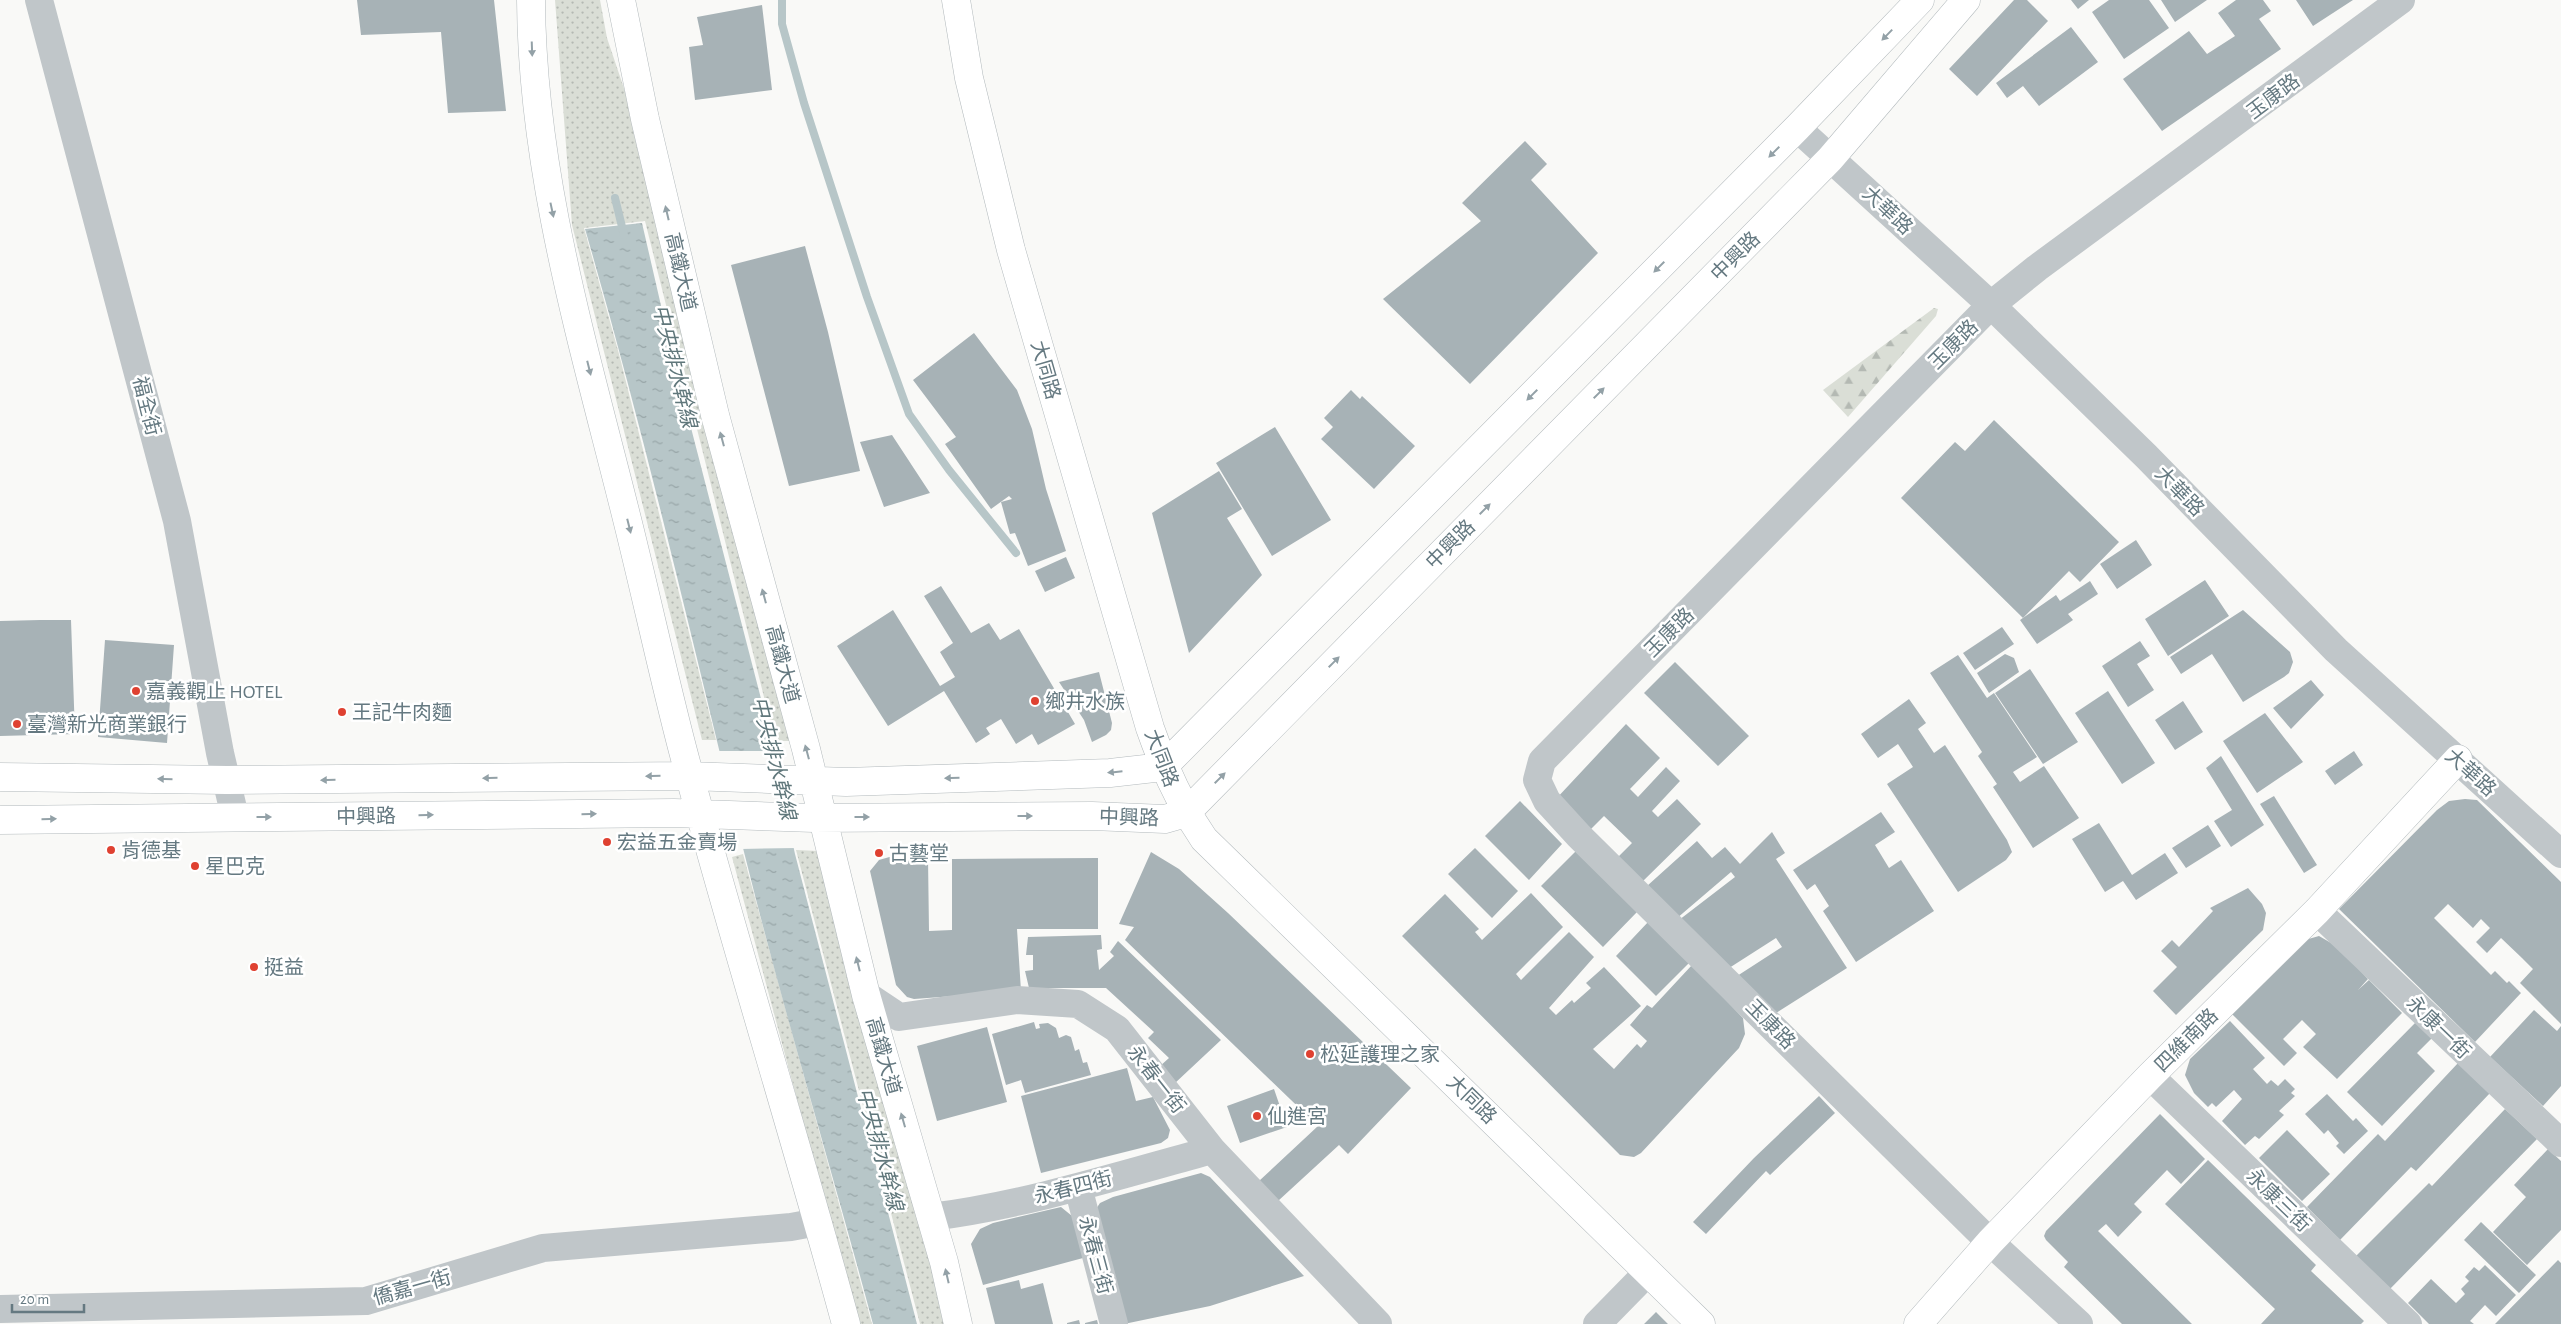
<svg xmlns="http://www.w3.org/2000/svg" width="2561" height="1324" font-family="'Alegreya Sans','Noto Sans TC',sans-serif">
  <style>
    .grass { fill: url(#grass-dots) }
    .forest { fill: url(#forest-firs) }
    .water { fill: url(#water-ripples) }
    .pier { fill: #f9f9f7 }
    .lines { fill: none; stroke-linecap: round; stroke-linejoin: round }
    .stream { stroke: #b7c6c8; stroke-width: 8 }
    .building { fill: #a7b2b6 }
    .secondary-casing { stroke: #b3babd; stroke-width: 29 }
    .street { stroke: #c0c6c9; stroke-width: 28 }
    .secondary { stroke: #fff; stroke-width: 28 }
    .oneway { fill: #93a1a7 }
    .poi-dot { fill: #df4131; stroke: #fff; stroke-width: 2 }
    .labels { text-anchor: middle; stroke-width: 5; stroke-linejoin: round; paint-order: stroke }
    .street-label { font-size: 20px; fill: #657981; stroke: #fff }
    .poi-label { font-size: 20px; fill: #657981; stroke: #fff; text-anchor: start }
    .water-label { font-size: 21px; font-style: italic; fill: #60777b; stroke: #fff }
  </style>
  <defs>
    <pattern id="grass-dots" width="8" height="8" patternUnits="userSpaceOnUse" patternTransform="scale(1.25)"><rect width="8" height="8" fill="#daded6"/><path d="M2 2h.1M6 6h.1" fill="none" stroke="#b4b9b3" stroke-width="1.8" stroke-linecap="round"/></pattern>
    <pattern id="forest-firs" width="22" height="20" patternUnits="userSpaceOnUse" patternTransform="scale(1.25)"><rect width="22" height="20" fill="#daded6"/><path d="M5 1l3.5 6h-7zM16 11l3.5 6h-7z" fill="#b4b9b3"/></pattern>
    <pattern id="water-ripples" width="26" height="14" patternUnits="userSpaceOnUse" patternTransform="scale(1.25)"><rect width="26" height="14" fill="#b7c6c8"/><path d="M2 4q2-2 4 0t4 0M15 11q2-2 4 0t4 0" fill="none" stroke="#98a6a8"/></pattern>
  </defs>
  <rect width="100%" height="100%" fill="#f9f9f7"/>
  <path class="grass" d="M 555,0 L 600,0 L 607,38 L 635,121 L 790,741 L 775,741 L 645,221 L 584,228 L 619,354 L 716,740 L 702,740 L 572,225 Z
    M 796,850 L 819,851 L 920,1217 L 945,1324 L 920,1324 Z
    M 743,854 L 872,1324 L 854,1324 L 824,1200 L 732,857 Z"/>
  <path class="forest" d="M 1934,308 L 1938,309 L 1936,316 L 1848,417 L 1823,390 Z"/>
  <path class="water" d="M 642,223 L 674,362 L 766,718 L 795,854 L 917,1324 L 873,1324 C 831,1166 783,1010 744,852 C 693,644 645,435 585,229 Z"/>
  <path class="pier" d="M 718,751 L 776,751 L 796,848 L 741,849 Z"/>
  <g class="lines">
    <path class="stream" d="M 782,0 L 782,24 L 804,103 L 867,297 L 909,414 L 949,470 L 1016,553
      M 615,198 L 624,235"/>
  </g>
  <path class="building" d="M 357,0 L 494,0 L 506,111 L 448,113 L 441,32 L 361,35 Z
    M 2014,0 L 2027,0 L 2048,21 L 1977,96 L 1949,69 Z
    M 2071,0 L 2089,0 L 2078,9 Z
    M 2109,0 L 2149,0 L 2169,28 L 2124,59 L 2092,12 Z
    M 2161,0 L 2207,0 L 2175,22 Z
    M 2236,0 L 2263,0 L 2271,11 L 2259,19 L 2281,49 L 2162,131 L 2123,79 L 2189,31 L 2207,54 L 2235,36 L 2218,13 Z
    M 2296,0 L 2353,0 L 2313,26 Z
    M 762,5 L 772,90 L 695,100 L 689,47 L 703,45 L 697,17 Z
    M 2071,27 L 2098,62 L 2039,106 L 2023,86 L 2007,98 L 1996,83 Z
    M 1525,141 L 1547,164 L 1531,180 L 1598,253 L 1470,384 L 1383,299 L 1481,221 L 1462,203 Z
    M 805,246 L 828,332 L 860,471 L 789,486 L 731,265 Z
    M 974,333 L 1017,390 L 1032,429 L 1046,489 L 1066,551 L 1028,566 L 1015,533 L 1010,534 L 1001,502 L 1012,499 L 1009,496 L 991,509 L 945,444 L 956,437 L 913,380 Z
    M 1351,390 L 1360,399 L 1362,396 L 1415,446 L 1374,489 L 1321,439 L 1333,427 L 1324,418 Z
    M 1994,420 L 2119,542 L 2080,582 L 2069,571 L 2023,618 L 1901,498 L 1955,442 L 1965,451 Z
    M 1275,427 L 1331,520 L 1272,556 L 1216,463 Z
    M 892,435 L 930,493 L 884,507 L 860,442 Z
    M 1219,471 L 1242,509 L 1227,518 L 1262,575 L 1189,653 L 1152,513 Z
    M 2136,540 L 2152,565 L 2117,589 L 2100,564 Z
    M 1066,557 L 1075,578 L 1045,592 L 1035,571 Z
    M 2205,580 L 2229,616 L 2168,656 L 2145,619 Z
    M 2090,581 L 2098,594 L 2068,614 L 2073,620 L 2037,644 L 2020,620 L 2056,595 L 2060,601 Z
    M 941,586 L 971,633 L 989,623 L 1000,640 L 1019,629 L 1075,724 L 1038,745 L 1032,734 L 1016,744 L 1001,719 L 986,728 L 990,734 L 976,743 L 944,691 L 888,726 L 837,646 L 893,610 L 940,686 L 955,677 L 940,652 L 953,643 L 924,596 Z
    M 2243,610 L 2290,652 L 2293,662 L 2289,673 L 2284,677 L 2243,702 L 2212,654 L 2181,674 L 2170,657 Z
    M 40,620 L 71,620 L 75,734 L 0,736 L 0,621 Z
    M 2002,627 L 2014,644 L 1975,670 L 1963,653 Z
    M 105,640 L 174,645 L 167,743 L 98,737 Z
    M 2140,641 L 2150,656 L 2137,664 L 2154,690 L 2128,707 L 2102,666 Z
    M 2005,654 L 2014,658 L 2019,672 L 1989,693 L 1977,673 Z
    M 1958,655 L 1987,698 L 1994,693 L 2037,757 L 2013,772 L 2020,782 L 2044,766 L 2079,818 L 2033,848 L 1993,787 L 1997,784 L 1978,756 L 1982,752 L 1930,673 Z
    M 1675,662 L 1749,736 L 1718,766 L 1644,693 Z
    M 2030,669 L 2078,742 L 2043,764 L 1995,693 Z
    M 1099,672 L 1112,723 L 1111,730 L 1106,735 L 1092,742 L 1084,720 L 1059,682 Z
    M 2311,680 L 2324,695 L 2291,729 L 2273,708 Z
    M 2108,691 L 2155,763 L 2122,784 L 2075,713 Z
    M 1909,699 L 1926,723 L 1918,729 L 1934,753 L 1945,745 L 2007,840 L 2012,852 L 2006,860 L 1958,892 L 1887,784 L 1913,767 L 1898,744 L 1878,758 L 1861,734 Z
    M 2183,701 L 2203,732 L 2175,750 L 2155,720 Z
    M 2265,713 L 2303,762 L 2257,793 L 2223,741 Z
    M 1626,724 L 1660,758 L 1630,789 L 1638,797 L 1666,767 L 1680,781 L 1652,811 L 1658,817 L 1677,799 L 1701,824 L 1641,883 L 1617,858 L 1632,843 L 1604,816 L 1587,833 L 1555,800 Z
    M 2354,751 L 2363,765 L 2335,785 L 2325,771 Z
    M 2221,756 L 2264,825 L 2231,847 L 2214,821 L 2232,810 L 2206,768 Z
    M 2274,796 L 2317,865 L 2304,873 L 2260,804 Z
    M 2465,799 L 2477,800 L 2561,882 L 2561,1024 L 2520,983 L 2533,969 L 2522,958 L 2501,938 L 2487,953 L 2476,942 L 2490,928 L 2481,919 L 2473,928 L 2448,904 L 2434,918 L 2491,975 L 2495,971 L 2507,983 L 2509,981 L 2521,993 L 2475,1042 L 2339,909 L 2437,810 L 2449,801 Z
    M 1520,801 L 1562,844 L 1529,880 L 1485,836 Z
    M 1881,812 L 1895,832 L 1875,845 L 1889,868 L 1901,860 L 1934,911 L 1856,962 L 1823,911 L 1829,906 L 1815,884 L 1807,890 L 1793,870 Z
    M 2099,823 L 2132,875 L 2165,853 L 2178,873 L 2136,900 L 2123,881 L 2105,892 L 2072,839 Z
    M 2208,825 L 2221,846 L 2186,868 L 2172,848 Z
    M 1772,832 L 1785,853 L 1776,859 L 1847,968 L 1768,1018 L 1734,978 L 1782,947 L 1776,938 L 1726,970 L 1679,920 L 1735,877 L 1731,872 L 1676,919 L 1647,886 L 1697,841 L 1712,858 L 1725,847 L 1740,864 Z
    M 1475,848 L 1518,891 L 1492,918 L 1448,874 Z
    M 1576,851 L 1637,912 L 1603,947 L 1541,886 Z
    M 1151,852 L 1179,869 L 1228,913 L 1411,1088 L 1348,1154 L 1339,1145 L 1278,1201 L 1259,1181 L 1318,1126 L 1125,940 L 1134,927 L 1119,924 Z
    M 893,856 L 928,858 L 929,931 L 952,930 L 952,859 L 1098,858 L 1098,929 L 1017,929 L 1021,991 L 914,999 L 907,997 L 896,985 L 870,871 L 879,860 Z
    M 2248,888 L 2262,904 L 2266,913 L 2263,930 L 2176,1015 L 2153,991 L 2177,967 L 2161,951 L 2172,940 L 2179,947 L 2213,911 L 2210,908 Z
    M 1531,893 L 1563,927 L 1516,974 L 1521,980 L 1569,932 L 1594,957 L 1549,1008 L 1556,1015 L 1572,1000 L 1574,1003 L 1591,988 L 1586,983 L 1604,967 L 1641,1006 L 1593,1049 L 1614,1069 L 1637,1044 L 1641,1048 L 1647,1041 L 1630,1025 L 1647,1005 L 1652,1008 L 1692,965 L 1743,1018 L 1745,1034 L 1739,1048 L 1641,1153 L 1634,1157 L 1620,1155 L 1402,936 L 1445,894 L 1479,929 L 1475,932 L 1482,940 Z
    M 1649,921 L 1690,962 L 1656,996 L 1616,956 Z
    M 1101,935 L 1102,949 L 1097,950 L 1099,970 L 1114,956 L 1110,952 L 1118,941 L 1221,1040 L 1174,1084 L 1159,1067 L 1169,1058 L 1148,1038 L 1154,1032 L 1106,988 L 1029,988 L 1025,971 L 1033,970 L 1033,955 L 1026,955 L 1028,937 Z
    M 2319,936 L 2338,947 L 2368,979 L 2358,990 L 2369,980 L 2402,1013 L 2337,1079 L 2303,1047 L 2316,1034 L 2302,1020 L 2283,1039 L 2297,1053 L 2284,1066 L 2230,1012 L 2305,940 Z
    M 2534,1010 L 2557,1031 L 2561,1026 L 2561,1086 L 2543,1106 L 2490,1057 Z
    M 2230,1021 L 2265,1058 L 2253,1069 L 2267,1084 L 2271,1080 L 2278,1086 L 2285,1079 L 2295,1089 L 2291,1093 L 2295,1096 L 2279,1111 L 2284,1115 L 2259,1139 L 2255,1136 L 2245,1145 L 2222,1121 L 2242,1099 L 2234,1090 L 2216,1107 L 2212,1103 L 2208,1107 L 2194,1093 L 2185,1075 L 2190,1059 Z
    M 1034,1022 L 1036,1029 L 1040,1028 L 1039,1024 L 1048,1023 L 1056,1028 L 1059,1038 L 1066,1035 L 1071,1037 L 1075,1051 L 1079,1049 L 1083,1063 L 1087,1062 L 1091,1075 L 1025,1093 L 1021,1080 L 1006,1085 L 992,1034 Z
    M 2416,1022 L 2432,1038 L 2417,1053 L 2435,1071 L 2382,1126 L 2347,1092 Z
    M 987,1027 L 1007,1102 L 937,1121 L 917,1046 Z
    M 2458,1063 L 2490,1093 L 2416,1171 L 2411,1167 L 2340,1240 L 2307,1207 L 2378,1134 L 2385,1141 Z
    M 1127,1068 L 1136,1101 L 1153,1097 L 1170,1130 L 1168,1138 L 1161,1143 L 1041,1173 L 1021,1096 Z
    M 1274,1089 L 1287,1127 L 1240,1143 L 1227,1106 Z
    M 2327,1094 L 2353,1121 L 2356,1118 L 2368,1131 L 2344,1154 L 2336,1146 L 2339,1143 L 2328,1130 L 2324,1134 L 2305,1114 Z
    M 1819,1096 L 1835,1113 L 1770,1175 L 1766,1171 L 1706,1234 L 1693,1222 L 1754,1158 Z
    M 2505,1109 L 2537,1139 L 2389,1290 L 2356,1256 L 2429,1183 L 2432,1186 Z
    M 2160,1114 L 2205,1159 L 2181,1184 L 2167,1170 L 2134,1204 L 2142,1212 L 2118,1237 L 2106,1224 L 2098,1231 L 2192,1324 L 2122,1324 L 2064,1267 L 2068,1262 L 2046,1240 L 2044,1236 L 2046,1231 Z
    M 2287,1130 L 2330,1174 L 2302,1201 L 2259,1158 Z
    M 2548,1149 L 2561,1161 L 2561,1230 L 2527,1265 L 2493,1232 L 2526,1197 L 2514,1185 Z
    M 2208,1160 L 2316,1265 L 2311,1271 L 2364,1321 L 2361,1324 L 2261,1324 L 2275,1309 L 2165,1204 Z
    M 1201,1173 L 1210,1177 L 1304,1276 L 1210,1306 L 1124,1324 L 1096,1209 L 1100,1203 L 1113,1197 Z
    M 1061,1207 L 1072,1216 L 1083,1258 L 983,1285 L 971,1244 L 980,1229 L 993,1223 Z
    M 2481,1222 L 2536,1275 L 2519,1293 L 2464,1240 Z
    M 2558,1260 L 2561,1263 L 2561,1324 L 2495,1324 Z
    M 2485,1265 L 2516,1295 L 2496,1316 L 2485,1305 L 2470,1321 L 2474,1324 L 2429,1324 L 2408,1303 L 2431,1279 L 2456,1303 L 2465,1294 L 2461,1289 L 2469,1281 L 2465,1277 L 2474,1267 L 2479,1271 Z
    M 1019,1280 L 1021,1289 L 1043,1283 L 1053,1324 L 995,1324 L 986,1288 Z
    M 1656,1312 L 1668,1324 L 1644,1324 Z
    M 1079,1320 L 1080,1324 L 1067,1324 L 1067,1323 Z
    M 1097,1320 L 1098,1324 L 1085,1324 L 1085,1323 Z"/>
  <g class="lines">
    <defs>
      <path id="secondary" d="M 531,0 C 532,175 583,343 625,511 C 645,590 662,671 683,751 C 734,943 794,1132 846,1324
        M 621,0 L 645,119 L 715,415 L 806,749 L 866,995 L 944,1262 L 958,1324
        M 956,0 L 969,78 L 1011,250 L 1150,728 C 1164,768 1180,804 1204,839 L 1701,1324
        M 0,777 L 227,780 L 690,776 L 846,782 L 1110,773 L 1163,767 L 1797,128 L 1920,0
        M 0,820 L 674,813 L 814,818 L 1092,816 L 1165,819 L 1186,813 L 1830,159 L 1966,0
        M 1918,1324 L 1990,1242 L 2150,1076 L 2317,911 L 2458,759"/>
    </defs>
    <use href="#secondary" class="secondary-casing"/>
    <path class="street" d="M 39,0 L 177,521 L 220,753 L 235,817
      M 1797,128 L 1991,305 L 2146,456 L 2336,650 L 2561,854
      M 2317,911 L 2561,1143
      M 866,995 L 899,1017 L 1017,1000 L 1078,1004 L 1117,1029 L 1212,1150 L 1378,1324
      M 2150,1076 L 2408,1324
      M 1078,1187 L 1114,1324
      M 931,1217 C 1026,1205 1120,1175 1212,1150
      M 0,1309 L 366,1301 L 543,1248 L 791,1227 L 818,1222
      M 1597,1324 L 1648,1272
      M 2079,1324 L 1990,1242 L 1579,836 L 1547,801 L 1537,780 L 1542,761 L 1991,305 L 2037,268 L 2401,0"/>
    <use href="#secondary" class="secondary"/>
  </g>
  <defs><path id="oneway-solid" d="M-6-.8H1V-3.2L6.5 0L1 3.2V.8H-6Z" transform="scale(1.25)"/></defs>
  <g class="oneway">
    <use href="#oneway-solid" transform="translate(1887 35) rotate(134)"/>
    <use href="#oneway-solid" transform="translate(532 49) rotate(88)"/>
    <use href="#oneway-solid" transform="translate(1774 152) rotate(135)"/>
    <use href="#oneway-solid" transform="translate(552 210) rotate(78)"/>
    <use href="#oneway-solid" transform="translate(667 213) rotate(-103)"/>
    <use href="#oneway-solid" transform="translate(1659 267) rotate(135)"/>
    <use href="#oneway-solid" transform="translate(589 368) rotate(76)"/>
    <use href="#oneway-solid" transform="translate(1599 393) rotate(-45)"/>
    <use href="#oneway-solid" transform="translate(1532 395) rotate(135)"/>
    <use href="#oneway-solid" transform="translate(722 439) rotate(-105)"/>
    <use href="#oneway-solid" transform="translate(1485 509) rotate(-45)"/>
    <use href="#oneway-solid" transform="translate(629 526) rotate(76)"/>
    <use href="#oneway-solid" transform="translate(764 596) rotate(-105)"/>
    <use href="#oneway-solid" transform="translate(1334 662) rotate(-45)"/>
    <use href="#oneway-solid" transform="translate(807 752) rotate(-105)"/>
    <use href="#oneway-solid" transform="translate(1115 772) rotate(174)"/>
    <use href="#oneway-solid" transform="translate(653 776) rotate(179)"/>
    <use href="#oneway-solid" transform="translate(490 778) rotate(179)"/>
    <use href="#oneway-solid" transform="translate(952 778) rotate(178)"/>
    <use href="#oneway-solid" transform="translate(1220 778) rotate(-45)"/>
    <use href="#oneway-solid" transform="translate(165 779) rotate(-179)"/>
    <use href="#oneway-solid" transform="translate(328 780) rotate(179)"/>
    <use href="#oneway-solid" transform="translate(589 814) rotate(-1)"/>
    <use href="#oneway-solid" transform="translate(426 815) rotate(-1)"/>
    <use href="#oneway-solid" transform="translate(1025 816)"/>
    <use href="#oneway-solid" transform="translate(264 817)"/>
    <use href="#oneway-solid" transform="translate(862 817)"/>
    <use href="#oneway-solid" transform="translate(49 819) rotate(-1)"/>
    <use href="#oneway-solid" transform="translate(858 964) rotate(-104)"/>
    <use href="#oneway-solid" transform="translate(903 1120) rotate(-106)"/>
    <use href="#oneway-solid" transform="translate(947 1276) rotate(-103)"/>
  </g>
  <g class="poi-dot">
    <circle cx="136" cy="691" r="5"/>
    <circle cx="1035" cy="701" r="5"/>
    <circle cx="342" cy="712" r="5"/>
    <circle cx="17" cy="724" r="5"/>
    <circle cx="607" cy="842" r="5"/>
    <circle cx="111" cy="850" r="5"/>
    <circle cx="879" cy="853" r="5"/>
    <circle cx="195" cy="866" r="5"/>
    <circle cx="254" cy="967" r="5"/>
    <circle cx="1310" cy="1054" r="5"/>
    <circle cx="1257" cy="1116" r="5"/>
  </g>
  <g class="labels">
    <g class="street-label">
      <text transform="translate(2273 96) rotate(-37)" y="7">玉康路</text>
      <text transform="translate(1888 210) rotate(43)" y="7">大華路</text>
      <text transform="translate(1735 256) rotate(-45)" y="7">中興路</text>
      <text transform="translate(681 272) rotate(77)" y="7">高鐵大道</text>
      <text transform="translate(1953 344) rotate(-45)" y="7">玉康路</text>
      <text transform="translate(1046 370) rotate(74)" y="7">大同路</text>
      <text transform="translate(147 406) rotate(76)" y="7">福全街</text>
      <text transform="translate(2180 491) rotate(46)" y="7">大華路</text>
      <text transform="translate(1450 544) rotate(-45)" y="7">中興路</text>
      <text transform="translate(1669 632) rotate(-45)" y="7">玉康路</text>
      <text transform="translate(783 664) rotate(75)" y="7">高鐵大道</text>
      <text transform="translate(1162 758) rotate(69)" y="7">大同路</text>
      <text transform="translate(2471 772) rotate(42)" y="7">大華路</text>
      <text transform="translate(366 816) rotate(-1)" y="7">中興路</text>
      <text transform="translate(1129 817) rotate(2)" y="7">中興路</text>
      <text transform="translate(1771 1024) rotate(45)" y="7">玉康路</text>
      <text transform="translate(2439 1027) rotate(44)" y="7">永康一街</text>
      <text transform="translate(2186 1040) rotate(-45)" y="7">四維南路</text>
      <text transform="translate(884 1056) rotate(74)" y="7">高鐵大道</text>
      <text transform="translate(1157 1079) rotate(52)" y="7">永春一街</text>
      <text transform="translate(1472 1099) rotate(44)" y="7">大同路</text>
      <text transform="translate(1073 1187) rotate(-14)" y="7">永春四街</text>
      <text transform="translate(2279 1200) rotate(44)" y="7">永康三街</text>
      <text transform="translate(1096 1255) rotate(75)" y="7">永春三街</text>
      <text transform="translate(412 1287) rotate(-16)" y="7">僑嘉一街</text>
    </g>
    <g class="poi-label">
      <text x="146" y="698">嘉義觀止 HOTEL</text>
      <text x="1045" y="708">鄉井水族</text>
      <text x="352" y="719">王記牛肉麵</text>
      <text x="27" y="731">臺灣新光商業銀行</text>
      <text x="617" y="849">宏益五金賣場</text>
      <text x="121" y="857">肯德基</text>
      <text x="889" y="860">古藝堂</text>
      <text x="205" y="873">星巴克</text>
      <text x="264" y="974">挺益</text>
      <text x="1320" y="1061">松延護理之家</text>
      <text x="1267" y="1123">仙進宮</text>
    </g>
    <g class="water-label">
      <text transform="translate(675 366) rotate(76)" y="7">中央排水幹線</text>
      <text transform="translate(774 758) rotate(76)" y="7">中央排水幹線</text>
      <text transform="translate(880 1149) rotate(75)" y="7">中央排水幹線</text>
    </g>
  </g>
  <path d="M12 1304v8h72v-8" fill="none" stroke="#657981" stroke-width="2.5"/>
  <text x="20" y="1304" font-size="15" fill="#657981" stroke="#ffffff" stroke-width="4" paint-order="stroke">20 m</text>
</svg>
